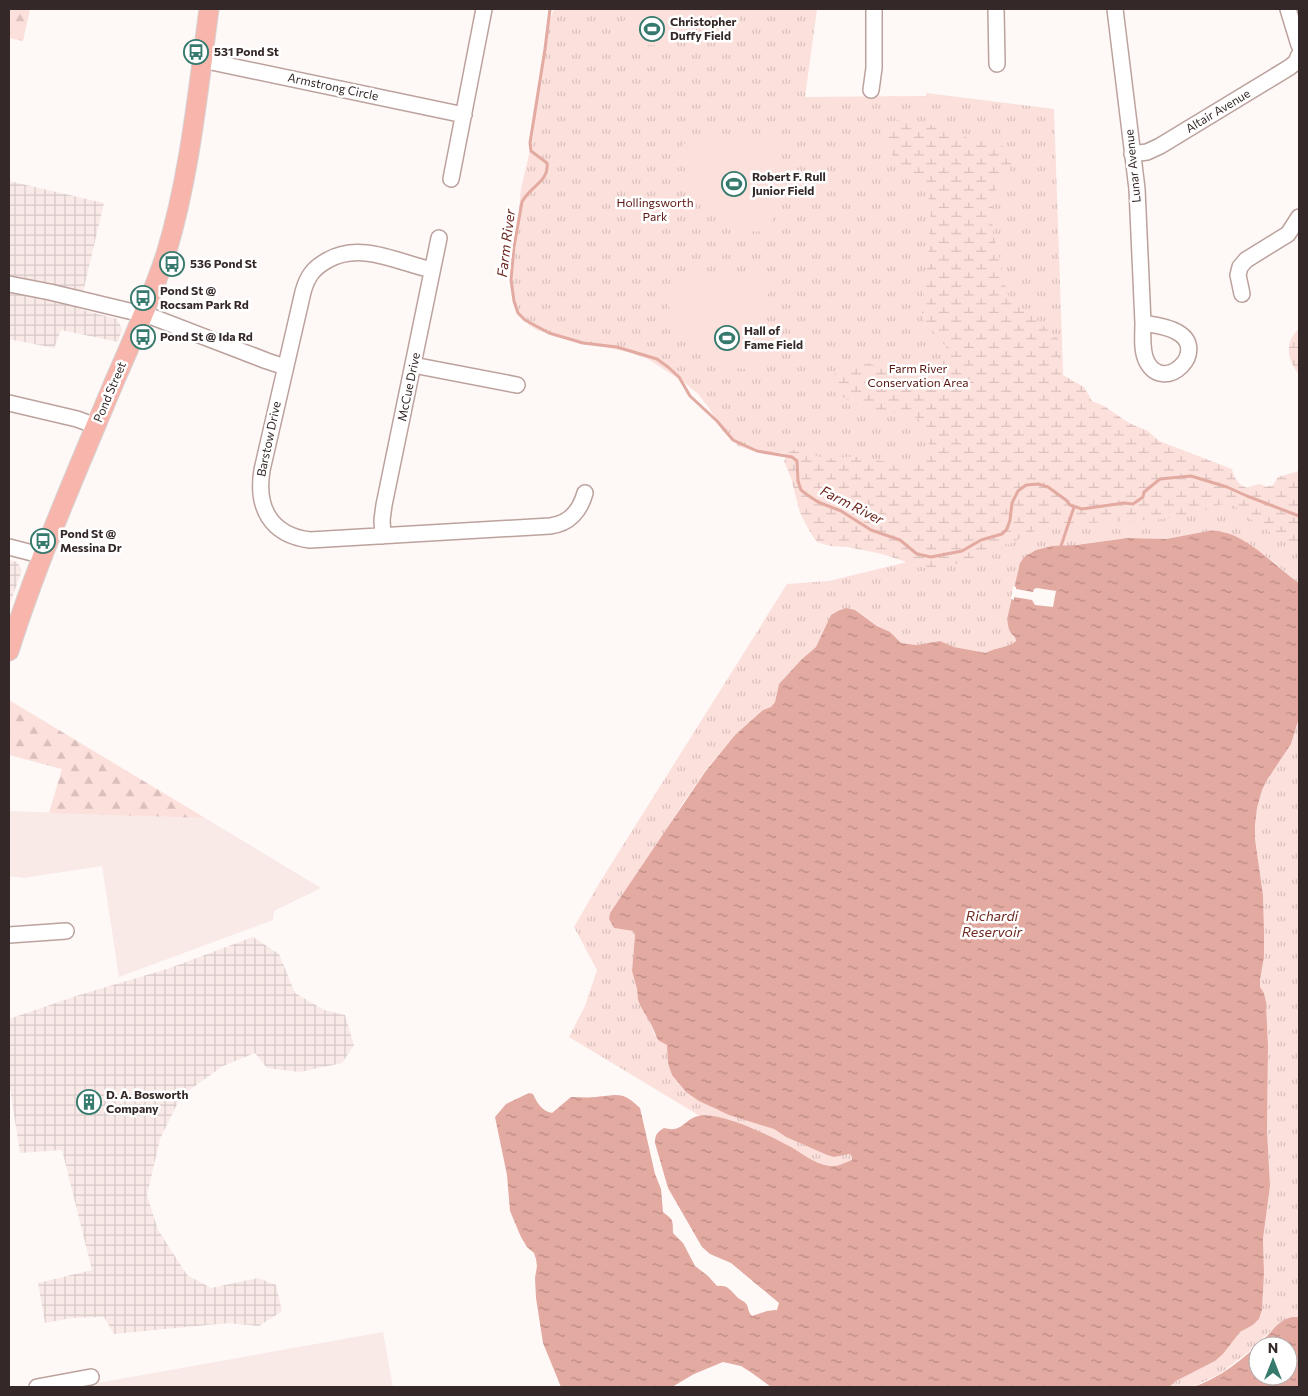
<svg xmlns="http://www.w3.org/2000/svg" width="1308" height="1396" font-family="Commissioner,sans-serif">
  <style>
    .built { fill: #f9eae8 }
    .industrial { fill: url(#industrial-grid) }
    .grass { fill: url(#grass-tufts) }
    .forest { fill: url(#forest-firs) }
    .wetland { fill: url(#wetland-marsh) }
    .pitch { fill: #fce0dc }
    .water { fill: url(#water-ripples); fill-rule: evenodd }
    .pier { fill: #fef8f7 }
    .lines { fill: none; stroke-linecap: round; stroke-linejoin: round }
    .stream { stroke: #e3aaa1; stroke-width: 3 }
    .minor-casing { stroke: #bca29d; stroke-width: 18 }
    .major-casing { stroke: #d6d4d4; stroke-width: 21 }
    .minor { stroke: #fff; stroke-width: 15 }
    .major { stroke: #f8b5ac; stroke-width: 19 }
    .labels { text-anchor: middle; stroke-width: 5; stroke-linejoin: round; paint-order: stroke }
    .poi-label { font-size: 12px; font-weight: bold; fill: #342928; stroke: #fff; text-anchor: start }
    .street-label { font-size: 12px; fill: #342928; stroke: #fff }
    .park-label { font-size: 12px; fill: #57140f; stroke: #fff }
    .water-label { font-size: 14px; font-style: italic; fill: #6d2821; stroke: #fff }
  </style>
  <defs>
    <pattern id="industrial-grid" width="8" height="8" patternUnits="userSpaceOnUse" patternTransform="scale(1.25)"><rect width="8" height="8" fill="#f9eae8"/><path d="M0 4h8M4 0v8" fill="none" stroke="#d6c9c7"/></pattern>
    <pattern id="grass-tufts" width="24" height="20" patternUnits="userSpaceOnUse" patternTransform="scale(1.25)"><rect width="24" height="20" fill="#fce0dc"/><path d="M3 7l-1-3M5 7V3M7 7l1-3M15 17l-1-3M17 17v-4M19 17l1-3" fill="none" stroke="#d9c0bd"/></pattern>
    <pattern id="forest-firs" width="22" height="20" patternUnits="userSpaceOnUse" patternTransform="scale(1.25)"><rect width="22" height="20" fill="#fce0dc"/><path d="M5 1l3.5 6h-7zM16 11l3.5 6h-7z" fill="#d9c0bd"/></pattern>
    <pattern id="wetland-marsh" width="20" height="14" patternUnits="userSpaceOnUse" patternTransform="scale(1.25)"><rect width="20" height="14" fill="#fce0dc"/><path d="M1 5h8M5 5V1M11 12h8M15 12V8" fill="none" stroke="#d9c0bd"/></pattern>
    <pattern id="water-ripples" width="26" height="14" patternUnits="userSpaceOnUse" patternTransform="scale(1.25)"><rect width="26" height="14" fill="#e3aaa1"/><path d="M2 4q2-2 4 0t4 0M15 11q2-2 4 0t4 0" fill="none" stroke="#b98a83"/></pattern>
  </defs>
  <rect width="100%" height="100%" fill="#fef8f7"/>
  <path class="built" d="M 9,811 L 205,818 L 321,888 L 274,911 L 273,920 L 119,977 L 102,866 L 23,878 L 9,876 Z
    M 383,1332 L 393,1387 L 75,1387 Z"/>
  <path class="industrial" d="M 9,181 L 104,203 L 79,309 L 117,319 L 122,329 L 118,342 L 61,330 L 54,348 L 9,339 Z
    M 9,560 L 17,562 L 22,570 L 9,606 Z
    M 253,937 L 279,954 L 295,993 L 324,1010 L 345,1015 L 354,1045 L 342,1063 L 300,1072 L 267,1068 L 255,1053 L 223,1066 L 181,1096 L 160,1139 L 147,1195 L 158,1230 L 187,1275 L 211,1288 L 258,1278 L 276,1285 L 282,1311 L 259,1326 L 228,1323 L 114,1334 L 104,1317 L 71,1318 L 45,1323 L 38,1283 L 92,1270 L 62,1150 L 20,1153 L 9,1082 L 9,1019 L 79,995 L 167,969 Z"/>
  <path class="grass" d="M 554,9 L 817,9 L 805,97 L 926,96 L 926,93 L 1054,109 L 1068,516 L 1149,515 L 1259,484 L 1299,498 L 1299,583 L 1266,556 L 1234,536 L 1203,532 L 1166,539 L 1128,538 L 1036,550 L 1024,557 L 1020,563 L 1007,619 L 1008,627 L 1016,641 C 1008,648 996,647 986,653 L 954,647 L 940,641 L 916,645 L 901,643 L 889,632 L 878,626 L 855,610 L 821,638 L 816,647 L 802,659 L 779,684 L 775,702 L 771,707 L 763,710 L 735,735 L 705,771 L 681,806 L 659,843 L 610,913 L 609,919 L 614,928 L 633,931 L 635,935 L 632,971 L 637,989 L 638,1000 L 651,1024 L 654,1034 L 667,1045 L 672,1074 L 686,1092 L 715,1109 L 774,1129 L 786,1137 L 827,1155 L 834,1157 L 850,1154 L 852,1157 L 852,1160 C 845,1163 838,1167 830,1166 C 814,1164 800,1153 788,1146 C 765,1132 726,1116 700,1116 L 569,1037 L 585,1006 L 597,970 L 574,927 L 600,882 L 787,584 L 829,581 L 924,558 L 800,461 L 784,453 L 753,451 L 738,446 L 723,431 L 709,408 L 698,394 L 685,383 L 648,359 L 628,352 L 583,343 L 537,330 L 529,325 L 518,312 L 514,301 L 512,284 L 521,189 L 533,137 L 537,91 L 545,53 L 546,28 Z
    M 1299,718 L 1299,1370 L 1279,1323 L 1251,1350 L 1218,1375 L 1192,1387 L 1169,1387 L 1176,1381 L 1215,1361 L 1223,1354 L 1240,1332 L 1253,1325 L 1259,1319 L 1262,1310 L 1264,1273 L 1263,1239 L 1270,1186 L 1267,1130 L 1268,1046 L 1266,1002 L 1264,993 L 1260,987 L 1260,980 L 1264,957 L 1264,931 L 1263,895 L 1255,839 L 1255,825 L 1257,808 L 1262,790 L 1267,780 L 1291,744 Z"/>
  <path class="forest" d="M 9,9 L 30,9 L 23,41 L 9,38 Z
    M 9,700 L 205,818 L 49,813 L 62,769 L 9,755 Z"/>
  <path class="wetland" d="M 904,119 L 940,127 L 967,138 L 998,143 L 1007,149 L 1012,156 L 1012,163 L 1008,173 L 997,187 L 993,200 L 992,212 L 993,233 L 1002,267 L 1004,281 L 1008,295 L 1058,339 L 1060,349 L 1058,366 L 1061,374 L 1084,387 L 1092,401 L 1104,406 L 1129,423 L 1148,431 L 1159,441 L 1232,469 C 1237,492 1254,491 1273,485 L 1278,477 L 1299,471 L 1299,551 L 1243,514 L 1236,507 L 1226,504 L 1218,505 L 1204,511 L 1181,516 L 1155,520 L 1060,524 L 1042,527 L 987,556 L 940,568 L 928,569 L 882,554 L 848,547 L 830,546 L 817,542 L 810,532 L 800,513 L 791,478 L 784,461 C 787,456 788,451 794,450 C 805,447 814,456 823,458 C 835,460 846,456 858,457 C 878,458 913,473 928,457 C 931,441 928,419 909,415 C 900,413 891,413 882,412 C 871,410 861,407 852,402 C 839,396 833,391 832,376 C 839,371 847,364 855,363 C 881,358 898,390 929,374 C 943,367 945,362 946,347 L 922,318 L 922,303 L 928,262 L 931,207 L 927,192 L 919,182 L 908,175 L 890,152 L 887,143 L 888,130 L 894,121 Z
    M 1299,329 L 1299,374 C 1287,361 1284,341 1299,329 Z"/>
  <path class="pitch" d="M 633,9 L 669,9 L 688,26 L 676,41 L 661,45 L 643,45 L 629,41 L 616,31 Z
    M 742,134 L 772,134 L 779,142 L 778,175 L 770,231 C 763,231 754,232 747,231 C 719,223 692,199 686,171 C 684,162 684,152 683,144 Z
    M 672,271 L 762,276 L 769,284 L 759,370 L 721,367 L 708,359 L 674,316 L 668,305 Z"/>
  <path class="water" d="M 1203,532 C 1209,531 1216,530 1222,532 C 1248,536 1277,568 1299,583 L 1299,718 L 1291,744 L 1267,780 L 1262,790 L 1257,808 L 1255,825 L 1255,839 L 1263,895 L 1264,931 L 1264,957 L 1260,980 L 1260,987 L 1264,993 L 1266,1002 L 1268,1046 L 1267,1130 L 1270,1186 L 1263,1239 L 1264,1273 L 1262,1310 L 1259,1319 L 1253,1325 L 1240,1332 L 1223,1354 L 1215,1361 L 1176,1381 L 1169,1387 L 771,1387 L 752,1373 L 741,1366 L 723,1362 L 694,1374 L 672,1387 L 561,1387 L 543,1343 L 536,1298 L 535,1278 L 537,1266 L 536,1259 L 534,1253 L 527,1247 L 521,1237 L 510,1211 L 507,1175 L 495,1117 L 506,1104 L 529,1093 L 533,1094 C 537,1103 542,1111 552,1113 L 571,1097 C 579,1097 587,1098 596,1097 C 618,1095 622,1091 640,1108 L 655,1174 L 661,1189 L 663,1212 C 673,1220 673,1219 673,1233 L 683,1243 L 695,1266 L 708,1276 L 717,1286 C 728,1285 730,1290 737,1297 C 740,1300 745,1301 747,1305 C 749,1310 748,1312 752,1316 L 767,1311 L 777,1310 L 779,1303 L 731,1263 L 710,1254 L 702,1247 L 668,1188 L 655,1143 C 655,1135 657,1132 664,1128 C 683,1133 683,1120 698,1116 C 709,1113 726,1119 736,1122 C 753,1128 770,1136 785,1144 C 800,1151 813,1164 830,1166 C 838,1167 844,1163 852,1160 L 852,1157 L 850,1154 L 834,1157 L 827,1155 L 786,1137 L 774,1129 L 729,1115 L 699,1101 L 686,1092 L 672,1075 L 668,1063 L 667,1045 L 658,1040 L 651,1024 L 641,1007 L 638,1000 L 637,989 L 632,971 L 635,935 L 633,931 L 614,928 L 609,919 L 610,913 L 705,772 L 735,735 L 763,710 L 771,707 L 775,702 L 779,684 L 802,659 L 816,647 L 831,615 L 838,611 L 846,608 L 855,610 L 877,626 L 890,632 L 901,643 L 916,645 L 940,641 L 954,647 L 986,653 C 996,647 1008,648 1016,641 C 1015,636 1013,636 1011,633 C 1008,629 1008,624 1007,619 L 1020,563 L 1024,557 L 1036,550 L 1052,546 L 1076,545 L 1128,538 L 1166,539 Z
    M 1292,1317 L 1299,1317 L 1299,1387 L 1192,1387 C 1218,1380 1246,1357 1265,1338 C 1274,1329 1278,1321 1292,1317 ZM 1258,1346 L 1288,1346 L 1288,1376 L 1258,1376 Z"/>
  <path class="pier" d="M 1013,586 L 1016,587 L 1016,589 L 1033,592 L 1034,589 L 1037,588 L 1056,591 L 1053,607 L 1035,605 L 1032,600 L 1014,597 L 1014,600 L 1011,599 Z"/>
  <g class="lines">
    <path class="stream" d="M 550,9 L 545,49 L 530,143 L 531,151 L 547,163 C 550,181 529,187 522,202 L 514,247 L 511,280 L 514,301 L 518,313 L 525,320 L 549,333 L 583,343 L 617,347 L 657,359 L 668,367 L 679,377 L 690,396 L 717,421 L 733,440 L 757,451 L 792,457 L 797,461 L 798,481 L 801,490 L 806,494 L 818,502 L 841,511 L 871,530 L 900,540 L 917,554 L 931,557 L 962,551 L 981,540 L 1002,534 L 1007,529 L 1010,520 L 1012,503 L 1018,491 L 1026,485 L 1038,484 L 1048,487 L 1066,500 L 1070,505 L 1082,509 L 1124,503 L 1133,504 L 1143,497 L 1144,492 L 1160,479 L 1191,476 L 1227,487 L 1247,496 L 1299,516
      M 1061,546 L 1074,507"/>
    <defs>
      <path id="minor" d="M 996,9 L 997,64
        M 1115,9 L 1137,189 L 1143,323
        M 1288,9 L 1299,45
        M 202,60 L 464,115
        M 871,90 L 874,68 L 874,9
        M 1132,154 L 1147,152 L 1160,146 L 1290,67 L 1296,62 L 1299,55
        M 451,179 L 484,9
        M 432,270 C 399,263 361,241 328,260 C 313,268 307,277 303,292 L 262,470 C 256,507 270,535 310,540 L 550,526 C 569,524 580,511 585,493
        M 9,284 L 50,292 L 150,316 L 267,361 L 285,367
        M 1242,294 L 1238,275 L 1240,267 L 1246,260 L 1288,234 L 1299,217
        M 1143,323 C 1154,325 1167,326 1177,332 C 1210,350 1165,395 1147,362 C 1141,351 1143,335 1143,323 Z
        M 413,365 L 517,385
        M 9,403 L 77,419 L 96,426
        M 383,536 L 382,520 L 384,505 L 439,238
        M 9,547 L 44,556
        M 9,935 L 66,931
        M 37,1387 L 91,1377"/>
      <path id="major" d="M 9,651 C 38,559 78,469 115,380 C 133,339 152,297 166,254 C 190,175 198,90 209,9"/>
    </defs>
    <use href="#minor" class="minor-casing"/>
    <use href="#major" class="major-casing"/>
    <use href="#minor" class="minor"/>
    <use href="#major" class="major"/>
  </g>
  <defs>
    <symbol id="stadium-ring" viewBox="-11 -11 22 22"><circle r="9.5" fill="#fff" stroke="#367a6d" stroke-width="1.5"/><path d="M0-5a6.5 5 0 1 0 0 10a6.5 5 0 1 0 0-10ZM-3.5-1.8h7v3.6h-7Z" fill="#367a6d"/></symbol>
    <symbol id="bus-ring" viewBox="-11 -11 22 22"><circle r="9.5" fill="#fff" stroke="#367a6d" stroke-width="1.5"/><path d="M-5-6H5V4H4V6H2V4H-2V6H-4V4H-5ZM-3.5-4V0h7V-4ZM-3.5 1.2v1.5H-2V1.2ZM2 1.2v1.5H3.5V1.2Z" fill="#367a6d"/></symbol>
    <symbol id="building-ring" viewBox="-11 -11 22 22"><circle r="9.5" fill="#fff" stroke="#367a6d" stroke-width="1.5"/><path d="M-4-6H4V6H1V3H-1V6H-4ZM-2.5-4.3h1.7v1.8h-1.7ZM.8-4.3h1.7v1.8H.8ZM-2.5-1h1.7V.8h-1.7ZM.8-1h1.7V.8H.8Z" fill="#367a6d"/></symbol>
  </defs>
  <g fill-rule="evenodd">
    <use href="#stadium-ring" x="638" y="15" width="28" height="28"/>
    <use href="#bus-ring" x="182" y="38" width="28" height="28"/>
    <use href="#stadium-ring" x="720" y="170" width="28" height="28"/>
    <use href="#bus-ring" x="158" y="250" width="28" height="28"/>
    <use href="#bus-ring" x="129" y="284" width="28" height="28"/>
    <use href="#bus-ring" x="129" y="323" width="28" height="28"/>
    <use href="#stadium-ring" x="713" y="324" width="28" height="28"/>
    <use href="#bus-ring" x="29" y="527" width="28" height="28"/>
    <use href="#building-ring" x="75" y="1088" width="28" height="28"/>
  </g>
  <g class="labels">
    <g class="poi-label">
      <text x="670" y="26">Christopher<tspan x="670" dy="14">Duffy Field</tspan></text>
      <text x="214" y="56">531 Pond St</text>
      <text x="752" y="181">Robert F. Rull<tspan x="752" dy="14">Junior Field</tspan></text>
      <text x="190" y="268">536 Pond St</text>
      <text x="160" y="295">Pond St @<tspan x="160" dy="14">Rocsam Park Rd</tspan></text>
      <text x="744" y="335">Hall of<tspan x="744" dy="14">Fame Field</tspan></text>
      <text x="160" y="341">Pond St @ Ida Rd</text>
      <text x="60" y="538">Pond St @<tspan x="60" dy="14">Messina Dr</tspan></text>
      <text x="106" y="1099">D. A. Bosworth<tspan x="106" dy="14">Company</tspan></text>
    </g>
    <g class="street-label">
      <text transform="translate(333 87) rotate(12)" y="4">Armstrong Circle</text>
      <text transform="translate(1218 111) rotate(-31)" y="4">Altair Avenue</text>
      <text transform="translate(1133 166) rotate(-96)" y="4">Lunar Avenue</text>
      <text transform="translate(409 387) rotate(-78)" y="4">McCue Drive</text>
      <text transform="translate(110 392) rotate(-67)" y="4">Pond Street</text>
      <text transform="translate(269 439) rotate(-78)" y="4">Barstow Drive</text>
    </g>
    <g class="park-label">
      <text x="655" y="207">Hollingsworth<tspan x="655" dy="14">Park</tspan></text>
      <text x="918" y="373">Farm River<tspan x="918" dy="14">Conservation Area</tspan></text>
    </g>
    <g class="water-label">
      <text transform="translate(506 243) rotate(-83)" y="5">Farm River</text>
      <text transform="translate(852 505) rotate(27)" y="5">Farm River</text>
      <text x="992" y="921">Richardi<tspan x="992" dy="16">Reservoir</tspan></text>
    </g>
  </g>
  <rect width="1308" height="1396" fill="none" stroke="#342928" stroke-width="20"/>
  <g transform="translate(1273 1361)"><circle r="24" fill="#ffffff" stroke="#aea9a9"/>
  <path d="M0-4L9 19L0 12L-9 19Z" fill="#367a6d"/>
  <text y="-8" font-size="14" font-weight="bold" text-anchor="middle" fill="#342928">N</text>
  </g>
</svg>
